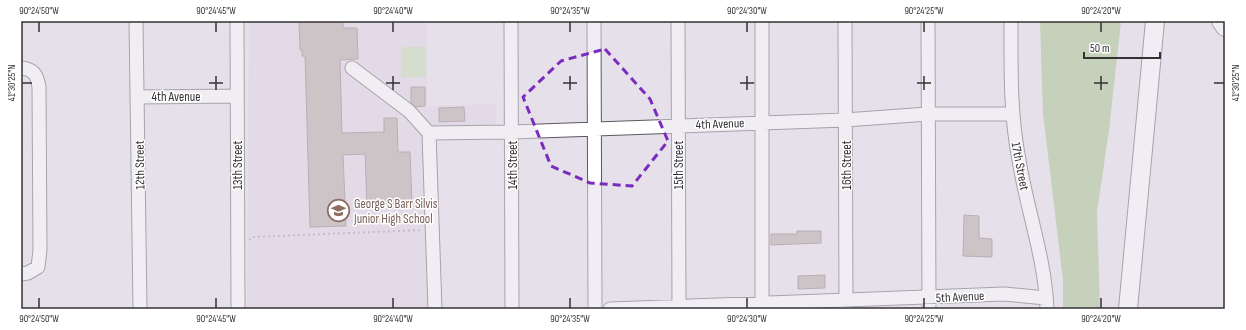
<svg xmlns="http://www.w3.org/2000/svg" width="1246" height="330" font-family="'Sofia Sans Condensed',sans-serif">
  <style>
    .built { fill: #ded4e4 }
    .green { fill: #c2d9af }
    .forest { fill: #9dbe80 }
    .building { fill: #afa2a0; stroke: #817573 }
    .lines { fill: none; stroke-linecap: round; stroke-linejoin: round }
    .minor-casing { stroke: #5d5860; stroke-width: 15 }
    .highway-casing { stroke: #5d5860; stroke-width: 20 }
    .path { stroke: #99959b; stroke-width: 2; stroke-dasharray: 2 3; stroke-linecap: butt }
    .minor { stroke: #fff; stroke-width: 13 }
    .highway { stroke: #fff; stroke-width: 18 }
    .marked { fill: none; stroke: #7b2cbf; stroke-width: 3; stroke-dasharray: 8 5; stroke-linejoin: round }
    .ticks { fill: none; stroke: #343235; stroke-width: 1.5 }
    .labels { text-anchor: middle; stroke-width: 3; stroke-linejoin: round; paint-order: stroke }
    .street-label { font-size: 13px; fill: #343235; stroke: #fff }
    .education-label { font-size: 13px; fill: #785e54; stroke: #fff; text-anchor: start }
    .neatline { fill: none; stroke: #343235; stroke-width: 1.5 }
    .ticks-label { font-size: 10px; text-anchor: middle; fill: #343235 }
  </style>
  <rect width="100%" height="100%" fill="#e6e0ea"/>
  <path class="built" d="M 249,21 L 427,21 L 427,106 L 496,104 L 496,127 L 425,129 L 431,309 L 289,309 L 288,307 L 243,309 L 247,298 Z"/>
  <path class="green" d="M 402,47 L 426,47 L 426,77 L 401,77 Z"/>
  <path class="forest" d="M 1040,21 L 1121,21 L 1109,130 L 1097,212 L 1100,309 L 1063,309 L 1063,280 L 1043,114 Z"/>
  <path class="building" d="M 299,21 L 343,21 L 343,28 L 357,28 L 358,59 L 340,60 L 342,133 L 384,132 L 384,118 L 397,118 L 398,152 L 410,152 L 412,204 L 367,206 L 365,154 L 343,155 L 346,226 L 310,227 L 305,56 L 302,56 L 302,50 L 300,50 Z
    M 411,87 L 425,87 L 425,106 L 416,107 L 411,103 Z
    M 464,107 L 465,121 L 439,122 L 439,108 Z
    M 964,215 L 979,216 L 979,238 L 992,239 L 992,257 L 963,256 Z
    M 797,231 L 821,231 L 821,243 L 771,245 L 771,234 L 797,234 Z
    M 825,275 L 825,288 L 798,289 L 798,276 Z"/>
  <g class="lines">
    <defs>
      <path id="minor" d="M 136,21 L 140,309
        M 237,21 L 238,309
        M 511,21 L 512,309
        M 594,21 L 595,309
        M 678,21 L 679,309
        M 762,21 L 762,309
        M 845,21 L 846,309
        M 928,21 L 929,309
        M 1011,21 C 1011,68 1010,114 1019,160 C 1027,210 1045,258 1047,309
        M 21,68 C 34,69 37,75 39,87 L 40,250 L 38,267 L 28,273 L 21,274
        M 352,68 L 409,111 L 429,133 L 435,309
        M 138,97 L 237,96
        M 429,133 L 512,132 L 845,120 L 928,114 L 1012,114
        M 610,309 L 1004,294 L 1046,298"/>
      <path id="highway" d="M 1221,21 L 1225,27
        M 1128,309 L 1155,21"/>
    </defs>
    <use href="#minor" class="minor-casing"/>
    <use href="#highway" class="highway-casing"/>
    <path class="path" d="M 249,240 L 253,237 L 421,230"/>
    <use href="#minor" class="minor"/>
    <use href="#highway" class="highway"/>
  </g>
  <path d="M0 0H1246V330H0ZM 605,49 L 650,99 L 668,141 L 632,186 L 590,183 L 551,166 L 523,97 L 561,61 Z" fill="#e6e0ea" fill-opacity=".55" fill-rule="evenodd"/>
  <path class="marked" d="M 605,49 L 650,99 L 668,141 L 632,186 L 590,183 L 551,166 L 523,97 L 561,61 Z"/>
  <path class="ticks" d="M 39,22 L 39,32M 216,22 L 216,32M 393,22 L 393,32M 570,22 L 570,32M 747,22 L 747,32M 924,22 L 924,32M 1101,22 L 1101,32M 216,76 L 216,90M 393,76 L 393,90M 570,76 L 570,90M 747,76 L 747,90M 924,76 L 924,90M 1101,76 L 1101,90M 22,83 L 32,83M 209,83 L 223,83M 386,83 L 400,83M 563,83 L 577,83M 740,83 L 754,83M 917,83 L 931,83M 1094,83 L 1108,83M 1214,83 L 1224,83M 39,298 L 39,308M 216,298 L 216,308M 393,298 L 393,308M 570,298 L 570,308M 747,298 L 747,308M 924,298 L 924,308M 1101,298 L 1101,308"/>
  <defs>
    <symbol id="school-ring" viewBox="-11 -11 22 22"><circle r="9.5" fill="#fff" stroke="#8d6e63" stroke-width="1.5"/><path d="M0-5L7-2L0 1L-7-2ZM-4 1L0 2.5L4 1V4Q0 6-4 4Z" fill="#8d6e63"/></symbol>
  </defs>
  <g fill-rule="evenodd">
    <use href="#school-ring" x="326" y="198" width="25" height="25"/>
  </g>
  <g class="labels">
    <g class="street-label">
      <text x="176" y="101">4th Avenue</text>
      <text transform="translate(720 123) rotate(-2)" y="5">4th Avenue</text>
      <text transform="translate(139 165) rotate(-91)" y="5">12th Street</text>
      <text transform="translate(237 165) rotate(-90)" y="5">13th Street</text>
      <text transform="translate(512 165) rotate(-90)" y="5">14th Street</text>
      <text transform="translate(678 165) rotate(-90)" y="5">15th Street</text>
      <text transform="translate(846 165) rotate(-90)" y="5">16th Street</text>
      <text transform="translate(1021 166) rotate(79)" y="5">17th Street</text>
      <text transform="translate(960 296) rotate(-3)" y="5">5th Avenue</text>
    </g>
    <g class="education-label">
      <text x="354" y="208">George S Barr Silvis<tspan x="354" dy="15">Junior High School</tspan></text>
    </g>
  </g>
  <rect width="1246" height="330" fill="none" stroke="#ffffff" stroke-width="44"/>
  <path d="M1084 52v6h76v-6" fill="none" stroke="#343235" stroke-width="2"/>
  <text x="1090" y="52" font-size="12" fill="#343235" stroke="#ffffff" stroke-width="3" paint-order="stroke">50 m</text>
  <rect x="22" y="22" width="1202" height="286" class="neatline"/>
  <g class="ticks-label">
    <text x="39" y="14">90°24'50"W</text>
    <text x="216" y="14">90°24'45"W</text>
    <text x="393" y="14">90°24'40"W</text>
    <text x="570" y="14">90°24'35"W</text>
    <text x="747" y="14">90°24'30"W</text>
    <text x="924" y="14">90°24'25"W</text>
    <text x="1101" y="14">90°24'20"W</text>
    <text transform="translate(11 83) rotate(-90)" y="4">41°30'25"N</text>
    <text transform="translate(1235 83) rotate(-90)" y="4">41°30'25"N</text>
    <text x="39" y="322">90°24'50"W</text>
    <text x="216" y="322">90°24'45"W</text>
    <text x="393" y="322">90°24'40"W</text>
    <text x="570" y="322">90°24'35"W</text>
    <text x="747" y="322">90°24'30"W</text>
    <text x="924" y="322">90°24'25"W</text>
    <text x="1101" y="322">90°24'20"W</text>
  </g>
</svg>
